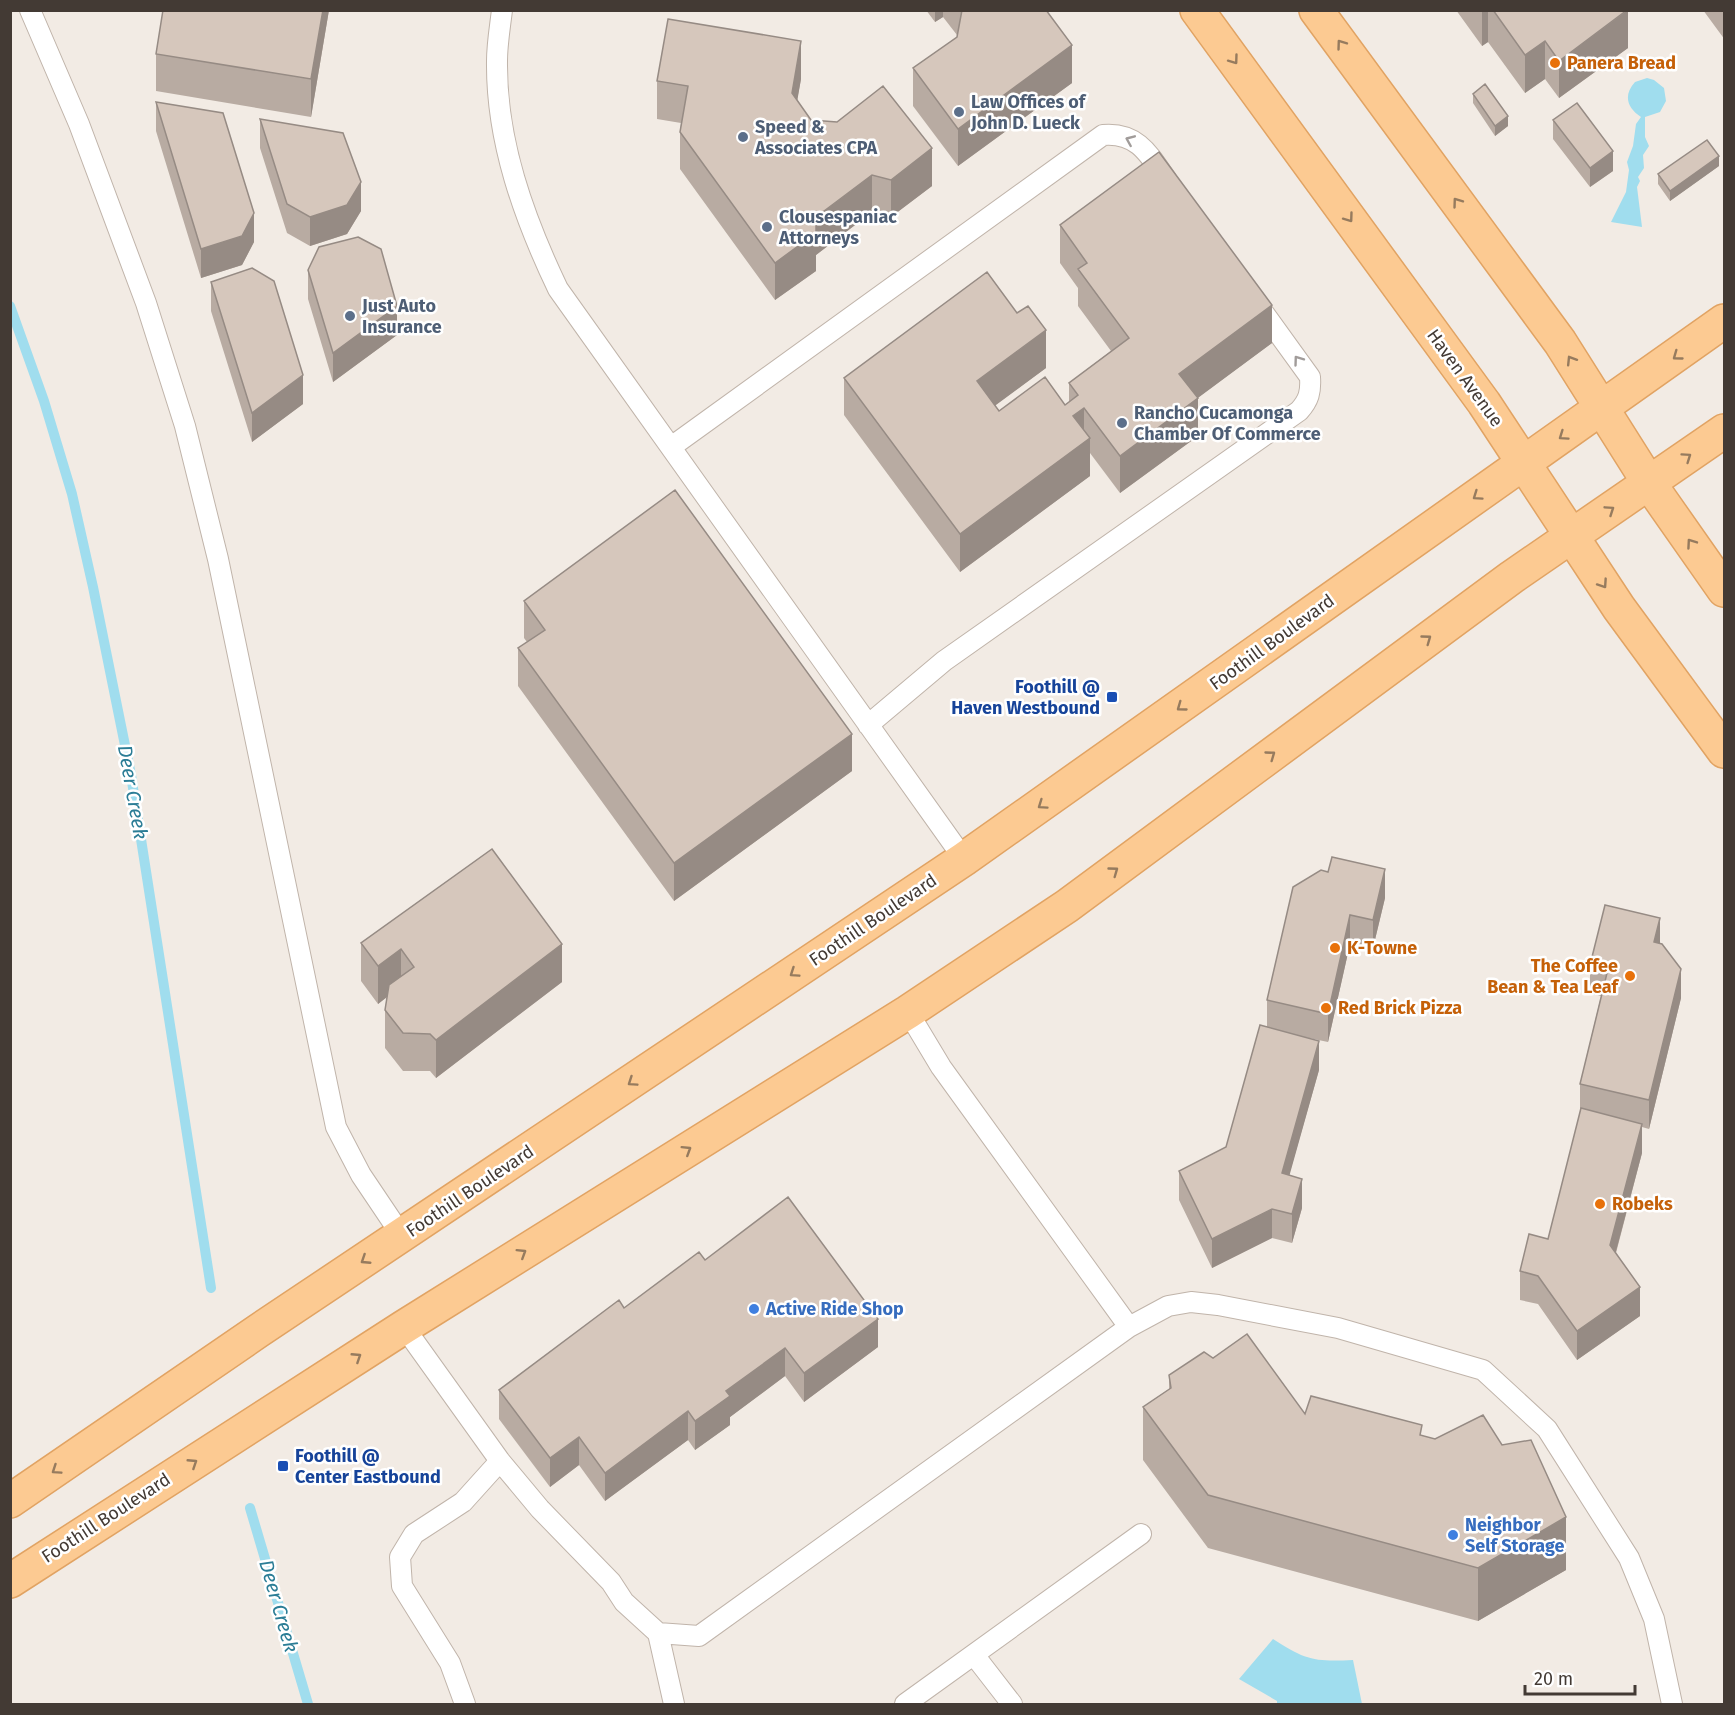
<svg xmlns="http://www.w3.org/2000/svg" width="1735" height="1715" font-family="'Fira Sans',sans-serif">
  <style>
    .water { fill: #a0ddee }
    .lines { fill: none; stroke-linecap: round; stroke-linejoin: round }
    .stream { stroke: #a0ddee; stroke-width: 10 }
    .service-casing { stroke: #c0b4aa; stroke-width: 22 }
    .primary-casing { stroke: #e1a363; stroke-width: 36 }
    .service { stroke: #fff; stroke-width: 20 }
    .primary { stroke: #fcca92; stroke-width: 33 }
    .wall { fill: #b8aba2 }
    .shaded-wall { fill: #968b84 }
    .building { fill: #d6c7bc; stroke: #968b84; stroke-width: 1.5 }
    .oneway { stroke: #967b5e }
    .oneway2 { stroke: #a19c9a }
    .food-dot { fill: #e8710a; stroke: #fff; stroke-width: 2 }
    .service-dot { fill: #5c6f8a; stroke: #fff; stroke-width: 2 }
    .transit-dot { fill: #1a4fb4; stroke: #fff; stroke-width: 2 }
    .shop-dot { fill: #3f7fe0; stroke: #fff; stroke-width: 2 }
    .labels { text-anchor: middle; stroke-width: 5; stroke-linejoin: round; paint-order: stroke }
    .food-label { font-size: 18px; font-weight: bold; fill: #c56008; stroke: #fff; text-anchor: start }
    .service-label { font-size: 18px; font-weight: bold; fill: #4e5e75; stroke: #fff; text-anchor: start }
    .street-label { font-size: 18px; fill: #433a34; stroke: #fff }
    .transit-label { font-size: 18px; font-weight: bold; fill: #164399; stroke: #fff; text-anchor: end }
    .shop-label { font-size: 18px; font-weight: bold; fill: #366cbe; stroke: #fff; text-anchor: start }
    .water-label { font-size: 20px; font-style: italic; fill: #2b7d96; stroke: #fff }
  </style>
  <rect width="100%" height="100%" fill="#f2ebe4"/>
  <path class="water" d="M 1647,78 L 1654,80 L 1664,88 L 1666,101 L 1660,112 L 1645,117 L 1645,137 L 1649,146 L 1643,155 L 1644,168 L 1638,177 L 1640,181 L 1637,187 L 1642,227 L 1611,222 L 1626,192 L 1629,170 L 1627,162 L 1633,146 L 1636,124 L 1641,117 C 1627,108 1623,95 1635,82 Z
    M 1273,1639 C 1305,1660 1315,1662 1353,1660 L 1362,1704 L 1277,1704 L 1277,1701 L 1239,1679 Z"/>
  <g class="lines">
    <path class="stream" d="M 10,306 L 44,401 L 72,494 L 93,587 L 131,775 L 211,1288
      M 250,1508 L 308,1704"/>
    <defs>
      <path id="service" d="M 30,10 L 79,124 L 146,303 L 185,426 L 218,559 L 336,1127 L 361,1175 L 402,1236
        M 502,10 C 500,27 497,44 497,61 C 496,141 524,218 558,289 L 964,859
        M 671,447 L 1103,135 C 1137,132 1149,154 1166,179
        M 868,725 L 944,661 L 1299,411 C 1309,400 1311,392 1310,377 L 1258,305
        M 908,1012 L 941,1067 L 1129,1327
        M 404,1327 L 500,1461 L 540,1509 L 611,1582 L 624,1602 L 658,1633 L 699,1636 L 1129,1327 L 1168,1306 L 1191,1302 L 1218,1305 L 1338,1328 L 1483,1370 L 1547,1429 L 1629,1558 L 1654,1619 L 1672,1704
        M 658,1633 L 674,1704
        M 974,1655 L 1012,1704
        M 465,1704 L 450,1663 L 402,1586 L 400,1557 L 414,1534 L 463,1502 L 500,1461
        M 905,1704 L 1141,1534"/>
      <path id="primary" d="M 1197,10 L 1484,403 L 1619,608 L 1724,751
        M 1316,10 L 1560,342 L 1649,483 L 1724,590
        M 10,1501 L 258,1331 L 964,859 L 1724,321
        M 10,1581 L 404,1327 L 908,1012 L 1067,906 L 1512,577 L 1724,431"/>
    </defs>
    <use href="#service" class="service-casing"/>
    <use href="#primary" class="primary-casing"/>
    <use href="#service" class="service"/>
    <use href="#primary" class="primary"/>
  </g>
  <path class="wall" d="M 163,10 L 329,10 L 311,117 L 156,91 L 156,54 Z
    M 926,10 L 1046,10 L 1072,83 L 958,166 L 913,106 L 913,68 L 957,37 L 957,35 L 943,17 L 935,22 Z
    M 1456,10 L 1628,10 L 1628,48 L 1559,98 L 1545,79 L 1525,93 L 1488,42 L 1482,46 Z
    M 1703,10 L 1725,10 L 1725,40 Z
    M 801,79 L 797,100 L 811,120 L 932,186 L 891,217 L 872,212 L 816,255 L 816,271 L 775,300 L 680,169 L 680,132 L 681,123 L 657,119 L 657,81 Z
    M 1473,94 L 1508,126 L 1495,136 L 1473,103 Z
    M 156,102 L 254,242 L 242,265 L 201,278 L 156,131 Z
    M 260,119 L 361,211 L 347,234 L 310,246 L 287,233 L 260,148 Z
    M 1553,120 L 1613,171 L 1590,187 L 1553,139 Z
    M 1719,166 L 1670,201 L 1658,184 L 1658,174 Z
    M 1060,225 L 1272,343 L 1197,398 L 1198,436 L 1120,493 L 1090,453 L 1090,476 L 960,572 L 844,415 L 844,378 L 1046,368 L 995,405 L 999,411 L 1065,405 L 1069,402 L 1069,383 L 1111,351 L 1078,306 L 1078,288 L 1060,263 Z
    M 308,270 L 397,335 L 333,382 L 308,299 Z
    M 211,282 L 303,404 L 252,442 L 211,311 Z
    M 524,601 L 852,771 L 674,901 L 518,686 L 518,648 L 527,642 L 524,638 Z
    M 492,849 L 562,982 L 436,1078 L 430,1071 L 403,1071 L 385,1048 L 385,1010 L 387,997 L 378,1004 L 361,981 L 361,943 Z
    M 1328,872 L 1385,898 L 1373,948 L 1350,944 L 1328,1042 L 1299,1036 L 1319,1070 L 1289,1175 L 1302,1208 L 1292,1243 L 1272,1238 L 1212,1268 L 1179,1200 L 1179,1171 L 1226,1147 L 1267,1027 L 1267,1000 Z
    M 1660,944 L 1681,998 L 1649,1129 L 1642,1127 L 1642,1153 L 1616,1253 L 1640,1316 L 1577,1360 L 1538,1304 L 1520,1300 L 1520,1271 L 1548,1239 L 1580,1113 L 1580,1084 L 1601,996 L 1590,994 L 1590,965 Z
    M 705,1260 L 878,1347 L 804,1402 L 785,1376 L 730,1417 L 730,1425 L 695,1450 L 688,1440 L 605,1501 L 579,1465 L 550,1487 L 499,1419 L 499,1390 Z
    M 1213,1358 L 1305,1414 L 1566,1570 L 1478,1621 L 1208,1548 L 1143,1460 L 1143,1407 L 1169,1389 L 1169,1375 Z"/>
  <path class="shaded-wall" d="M 323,10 L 329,10 L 311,117 L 311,79 Z
    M 935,10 L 943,10 L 943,17 L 935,22 Z
    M 1482,10 L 1488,10 L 1488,42 L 1482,46 Z
    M 1628,10 L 1628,48 L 1559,98 L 1559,61 Z
    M 801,41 L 801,79 L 792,131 L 792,93 Z
    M 1545,41 L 1545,79 L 1525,93 L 1525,55 Z
    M 1072,45 L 1072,83 L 958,166 L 958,129 Z
    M 1508,116 L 1508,126 L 1495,136 L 1495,126 Z
    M 932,148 L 932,186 L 891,217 L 891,180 Z
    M 1613,151 L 1613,171 L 1590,187 L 1590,168 Z
    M 1719,156 L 1719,166 L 1670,201 L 1670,191 Z
    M 872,175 L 872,212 L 816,255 L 816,271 L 775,300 L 775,263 L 816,217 Z
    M 361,182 L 361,211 L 347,234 L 310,246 L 310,217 Z
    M 254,213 L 254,242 L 242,265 L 201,278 L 201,249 Z
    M 1272,305 L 1272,343 L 1179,412 L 1179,374 Z
    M 397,306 L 397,335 L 333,382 L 333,353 Z
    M 1046,330 L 1046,368 L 977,419 L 977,381 Z
    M 303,375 L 303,404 L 252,442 L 252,413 Z
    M 1198,398 L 1198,436 L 1120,493 L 1120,456 Z
    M 1084,408 L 1084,442 L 1090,438 L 1090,476 L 960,572 L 960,534 L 1073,416 Z
    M 852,734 L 852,771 L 674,901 L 674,863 Z
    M 1385,869 L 1385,898 L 1373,948 L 1373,920 Z
    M 1350,915 L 1350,944 L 1328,1042 L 1328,1014 Z
    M 1660,918 L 1660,947 L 1654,942 Z
    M 562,944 L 562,982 L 436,1078 L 436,1040 Z
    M 401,949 L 401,986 L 378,1004 L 378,966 Z
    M 1681,969 L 1681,998 L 1649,1129 L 1649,1100 Z
    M 1319,1041 L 1319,1070 L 1282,1202 L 1282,1173 Z
    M 1642,1124 L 1642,1153 L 1610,1274 L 1610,1245 Z
    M 1302,1179 L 1302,1208 L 1292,1243 L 1292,1214 Z
    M 1272,1209 L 1272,1238 L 1212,1268 L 1212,1239 Z
    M 1640,1287 L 1640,1316 L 1577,1360 L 1577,1331 Z
    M 878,1319 L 878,1347 L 804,1402 L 804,1373 Z
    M 785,1348 L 785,1376 L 730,1417 L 730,1425 L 695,1450 L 695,1421 L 726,1391 Z
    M 688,1411 L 688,1440 L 605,1501 L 605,1473 Z
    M 579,1437 L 579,1465 L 550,1487 L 550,1458 Z
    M 1566,1517 L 1566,1570 L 1478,1621 L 1478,1568 Z"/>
  <path class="building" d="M 163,10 L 323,10 L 311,79 L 156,54 Z
    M 962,10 L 1046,10 L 1072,45 L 958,129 L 913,68 L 957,37 Z
    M 1493,10 L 1627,10 L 1559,61 L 1545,41 L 1525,55 Z
    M 668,19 L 801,41 L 792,93 L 811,120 L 837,122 L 883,86 L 932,148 L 891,180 L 872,175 L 816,217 L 816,233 L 775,263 L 680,132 L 688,86 L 657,81 Z
    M 1485,84 L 1508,116 L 1495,126 L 1473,94 Z
    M 156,102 L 223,113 L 254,213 L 242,236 L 201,249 Z
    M 1577,103 L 1613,151 L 1590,168 L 1553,120 Z
    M 260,119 L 343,133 L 361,182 L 347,205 L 310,217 L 287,204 Z
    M 1707,140 L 1719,156 L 1670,191 L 1658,174 Z
    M 1159,152 L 1272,305 L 1179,374 L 1198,398 L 1120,456 L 1084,408 L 1073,416 L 1090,438 L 960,534 L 844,378 L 987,272 L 1017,313 L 1028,306 L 1046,330 L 977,381 L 999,411 L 1045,377 L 1065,405 L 1078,395 L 1069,383 L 1129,338 L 1078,269 L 1087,263 L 1060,225 Z
    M 358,237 L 381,249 L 397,306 L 333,353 L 308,270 L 319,247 Z
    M 252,268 L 274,281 L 303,375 L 252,413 L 211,282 Z
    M 675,490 L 852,734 L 674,863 L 518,648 L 545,630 L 524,601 Z
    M 492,849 L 562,944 L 436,1040 L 430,1034 L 403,1033 L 385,1010 L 389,985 L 414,967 L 401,949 L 378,966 L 361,943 Z
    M 1332,857 L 1385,869 L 1373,920 L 1350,915 L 1328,1014 L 1267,1000 L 1293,887 L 1321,870 L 1328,872 Z
    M 1605,905 L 1660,918 L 1654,942 L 1662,944 L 1681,969 L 1649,1100 L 1580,1084 L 1608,969 L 1590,965 Z
    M 1260,1025 L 1319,1041 L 1282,1173 L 1302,1179 L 1292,1214 L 1272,1209 L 1212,1239 L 1179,1171 L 1226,1147 Z
    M 1581,1108 L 1642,1124 L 1610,1245 L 1640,1287 L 1577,1331 L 1538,1276 L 1520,1271 L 1529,1234 L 1548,1239 Z
    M 788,1197 L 878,1319 L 804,1373 L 785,1348 L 726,1391 L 730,1396 L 695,1421 L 688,1411 L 605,1473 L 579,1437 L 550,1458 L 499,1390 L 619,1300 L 624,1308 L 699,1252 L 705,1260 Z
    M 1247,1334 L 1305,1414 L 1311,1396 L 1422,1425 L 1420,1435 L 1435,1439 L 1483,1415 L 1502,1445 L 1531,1440 L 1566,1517 L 1478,1568 L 1208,1495 L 1143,1407 L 1171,1388 L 1169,1375 L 1204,1352 L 1213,1358 Z"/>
  <defs><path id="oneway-chevron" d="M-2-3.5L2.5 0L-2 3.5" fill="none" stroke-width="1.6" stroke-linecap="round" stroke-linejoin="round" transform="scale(1.5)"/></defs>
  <g class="oneway">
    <use href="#oneway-chevron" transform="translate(1341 44) rotate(-126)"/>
    <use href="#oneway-chevron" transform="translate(1234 60) rotate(54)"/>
    <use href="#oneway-chevron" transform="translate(1457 202) rotate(-126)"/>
    <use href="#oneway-chevron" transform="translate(1349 218) rotate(54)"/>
    <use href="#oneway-chevron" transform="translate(1677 356) rotate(144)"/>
    <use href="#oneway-chevron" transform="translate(1571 360) rotate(-122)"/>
    <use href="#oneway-chevron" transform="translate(1563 436) rotate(145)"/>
    <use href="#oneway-chevron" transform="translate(1687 457) rotate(-35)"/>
    <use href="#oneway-chevron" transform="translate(1477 496) rotate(145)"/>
    <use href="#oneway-chevron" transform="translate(1610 510) rotate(-34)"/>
    <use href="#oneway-chevron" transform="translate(1691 543) rotate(-125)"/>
    <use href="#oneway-chevron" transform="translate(1603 584) rotate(56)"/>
    <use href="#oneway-chevron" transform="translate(1427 639) rotate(-36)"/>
    <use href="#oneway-chevron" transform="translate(1181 707) rotate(144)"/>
    <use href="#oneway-chevron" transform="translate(1271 755) rotate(-36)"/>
    <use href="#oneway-chevron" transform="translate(1042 805) rotate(145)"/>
    <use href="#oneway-chevron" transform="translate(1114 871) rotate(-36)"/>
    <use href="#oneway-chevron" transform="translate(794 973) rotate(146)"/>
    <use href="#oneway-chevron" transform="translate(632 1082) rotate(146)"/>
    <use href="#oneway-chevron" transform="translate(687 1150) rotate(-32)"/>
    <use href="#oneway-chevron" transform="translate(522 1253) rotate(-32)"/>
    <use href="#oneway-chevron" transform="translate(365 1260) rotate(147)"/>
    <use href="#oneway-chevron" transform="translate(357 1357) rotate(-33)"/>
    <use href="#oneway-chevron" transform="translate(193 1463) rotate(-33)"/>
    <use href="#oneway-chevron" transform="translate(56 1470) rotate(146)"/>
  </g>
  <g class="oneway2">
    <use href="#oneway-chevron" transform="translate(1130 140) rotate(-157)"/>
    <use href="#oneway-chevron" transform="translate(1298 360) rotate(-126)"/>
  </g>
  <g class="food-dot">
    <circle cx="1555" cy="63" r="6"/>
    <circle cx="1335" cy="948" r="6"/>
    <circle cx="1630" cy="976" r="6"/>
    <circle cx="1326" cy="1008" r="6"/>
    <circle cx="1600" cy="1204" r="6"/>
  </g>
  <g class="service-dot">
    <circle cx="959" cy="112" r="6"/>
    <circle cx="743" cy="137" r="6"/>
    <circle cx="767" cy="227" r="6"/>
    <circle cx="350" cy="316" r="6"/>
    <circle cx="1122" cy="423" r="6"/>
  </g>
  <g class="transit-dot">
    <rect x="1106" y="691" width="12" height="12" rx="3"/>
    <rect x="277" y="1460" width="12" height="12" rx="3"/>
  </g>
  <g class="shop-dot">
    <circle cx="754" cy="1309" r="6"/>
    <circle cx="1453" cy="1535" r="6"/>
  </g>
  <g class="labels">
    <g class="food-label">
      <text x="1567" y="69">Panera Bread</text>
      <text x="1347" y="954">K-Towne</text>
      <text x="1618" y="972" text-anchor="end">The Coffee<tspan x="1618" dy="21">Bean &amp; Tea Leaf</tspan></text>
      <text x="1338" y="1014">Red Brick Pizza</text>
      <text x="1612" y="1210">Robeks</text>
    </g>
    <g class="service-label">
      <text x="971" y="108">Law Offices of<tspan x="971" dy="21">John D. Lueck</tspan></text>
      <text x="755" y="133">Speed &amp;<tspan x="755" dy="21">Associates CPA</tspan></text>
      <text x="779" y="223">Clousespaniac<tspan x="779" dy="21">Attorneys</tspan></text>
      <text x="362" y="312">Just Auto<tspan x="362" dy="21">Insurance</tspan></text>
      <text x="1134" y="419">Rancho Cucamonga<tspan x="1134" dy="21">Chamber Of Commerce</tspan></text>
    </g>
    <g class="street-label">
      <text transform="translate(1465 378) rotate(54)" y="6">Haven Avenue</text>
      <text transform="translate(1272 642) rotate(-36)" y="6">Foothill Boulevard</text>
      <text transform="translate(873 920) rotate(-34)" y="6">Foothill Boulevard</text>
      <text transform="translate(470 1191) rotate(-34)" y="6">Foothill Boulevard</text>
      <text transform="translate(106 1518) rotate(-33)" y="6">Foothill Boulevard</text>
    </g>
    <g class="transit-label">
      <text x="1100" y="693">Foothill @<tspan x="1100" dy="21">Haven Westbound</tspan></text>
      <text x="295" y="1462" text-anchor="start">Foothill @<tspan x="295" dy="21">Center Eastbound</tspan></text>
    </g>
    <g class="shop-label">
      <text x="766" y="1315">Active Ride Shop</text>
      <text x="1465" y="1531">Neighbor<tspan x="1465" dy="21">Self Storage</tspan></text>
    </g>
    <g class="water-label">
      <text transform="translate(133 792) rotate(80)" y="7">Deer Creek</text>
      <text transform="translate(279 1606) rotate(74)" y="7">Deer Creek</text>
    </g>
  </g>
  <rect width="1735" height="1715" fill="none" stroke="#433a34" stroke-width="24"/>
  <path d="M1525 1685v9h110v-9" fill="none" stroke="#433a34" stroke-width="3"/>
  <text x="1534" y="1685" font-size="18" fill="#433a34" stroke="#ffffff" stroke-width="4.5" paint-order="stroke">20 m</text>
</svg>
